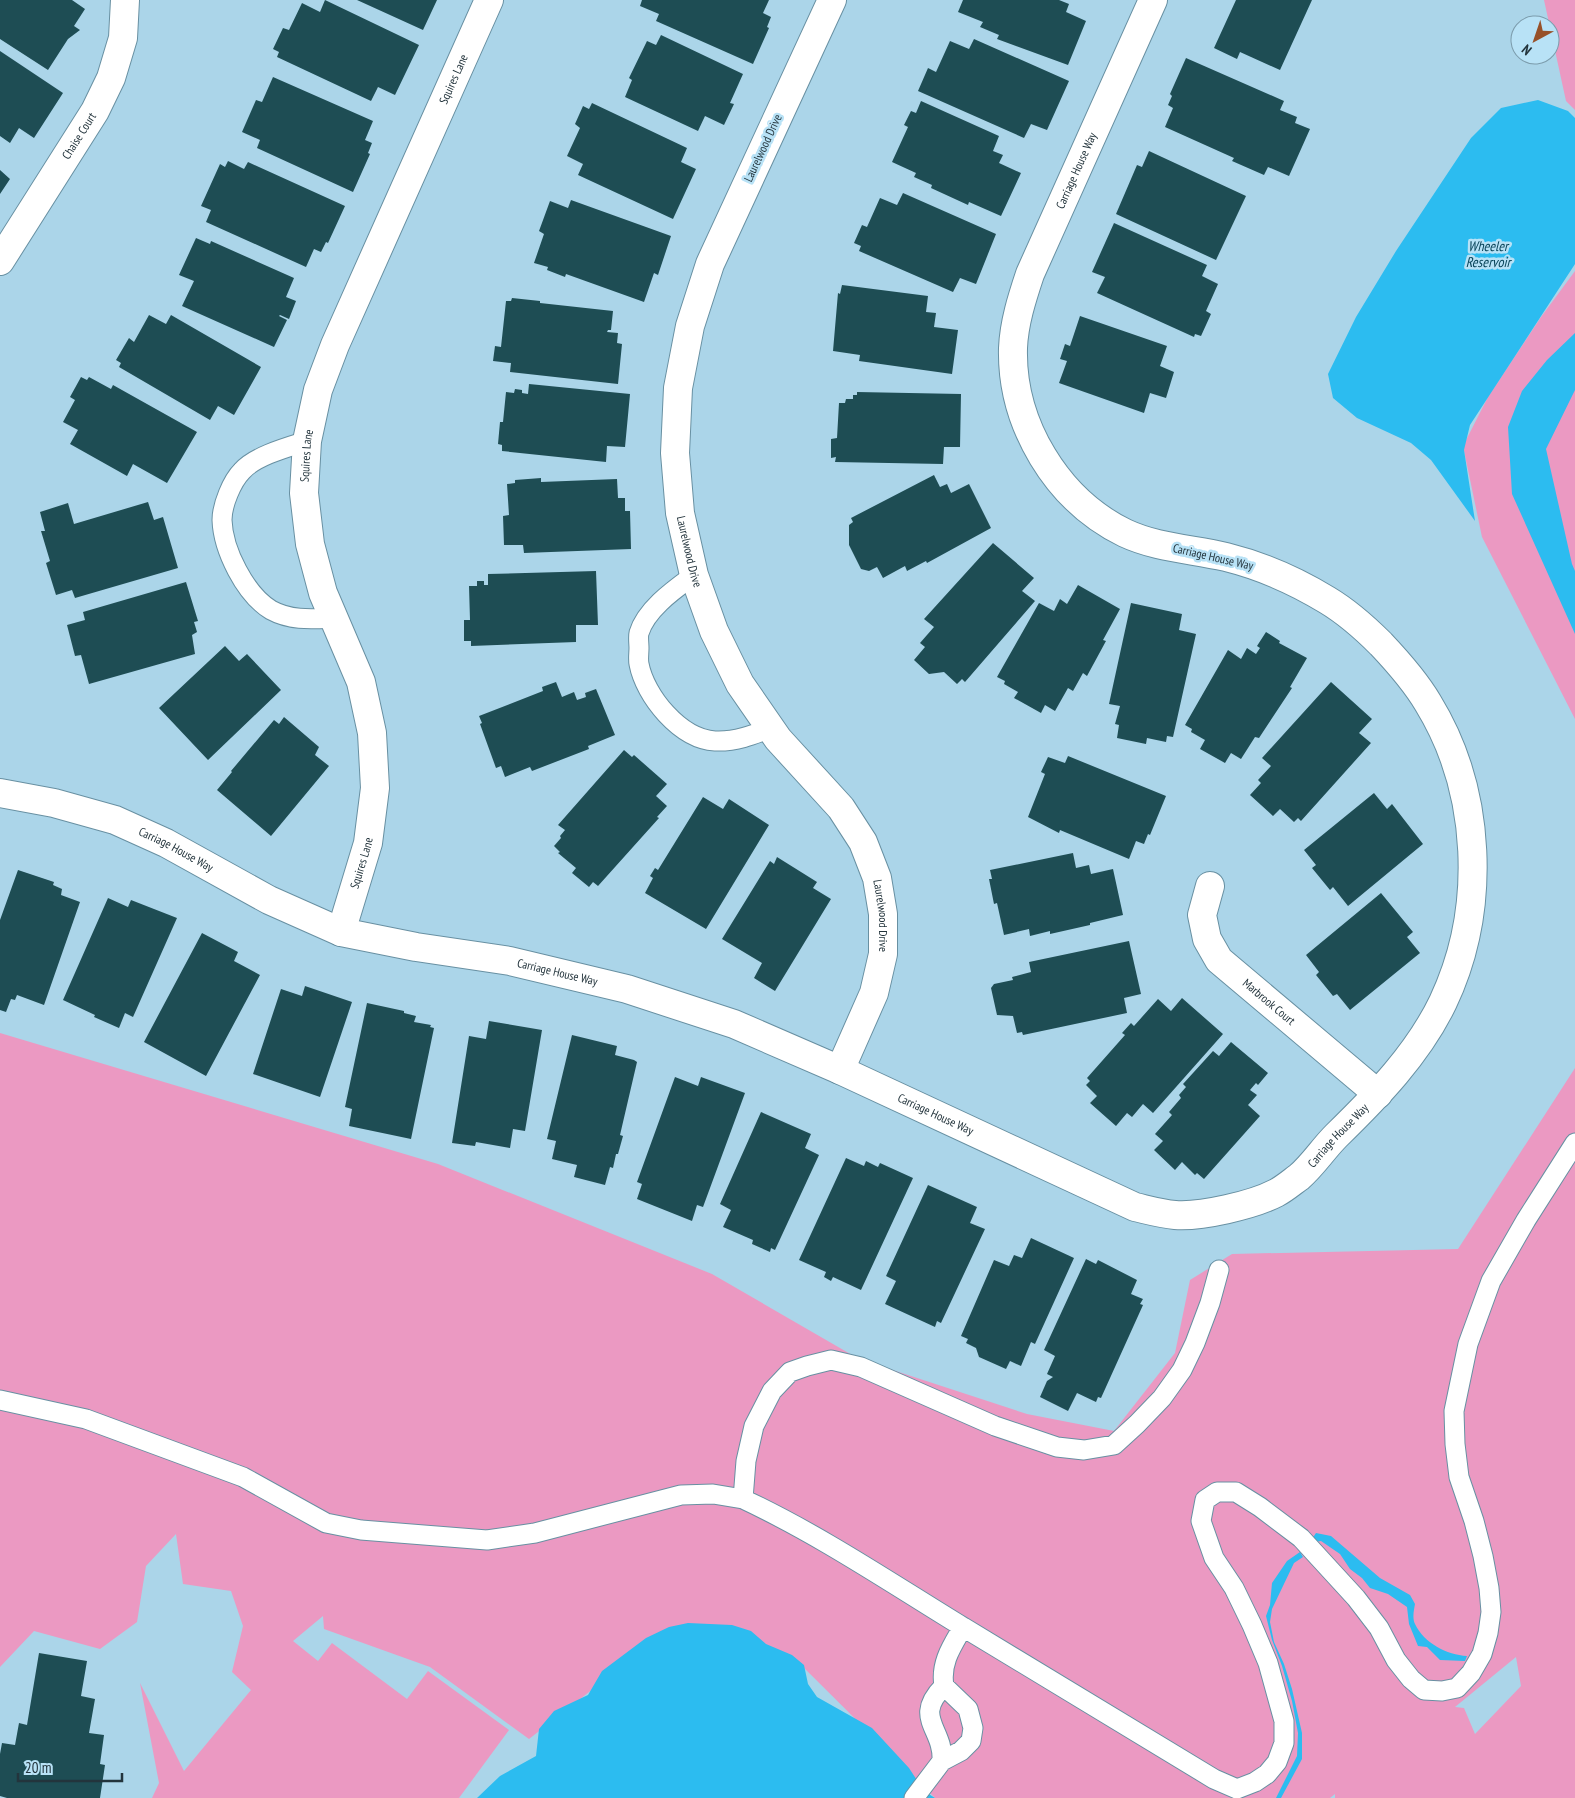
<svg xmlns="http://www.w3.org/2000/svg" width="1575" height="1798" font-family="'PT Sans Narrow',sans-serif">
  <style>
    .green { fill: #eb99c2; fill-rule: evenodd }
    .water { fill: #2cbcf0 }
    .building { fill: #1e4d54 }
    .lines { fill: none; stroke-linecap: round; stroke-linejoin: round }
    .lane-casing { stroke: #6890a2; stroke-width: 21 }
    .street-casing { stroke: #6890a2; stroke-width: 30 }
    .lane { stroke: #fff; stroke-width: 19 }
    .street { stroke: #fff; stroke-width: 28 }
    .labels { text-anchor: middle; stroke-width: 5; stroke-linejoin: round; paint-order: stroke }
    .street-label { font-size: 12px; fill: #23343c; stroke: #b8e2f6 }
    .water-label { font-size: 14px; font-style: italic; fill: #0a455a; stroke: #b8e2f6 }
  </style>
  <rect width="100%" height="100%" fill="#abd5e9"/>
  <path class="green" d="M 1544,0 L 1575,0 L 1575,110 L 1566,101 Z
    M 1575,271 L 1575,719 L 1482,537 L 1463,446 L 1488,397 L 1541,317 Z
    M 0,1033 L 438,1164 L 712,1274 L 859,1359 L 1027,1414 L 1114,1431 L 1175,1353 L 1190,1280 L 1232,1254 L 1458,1249 L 1575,1068 L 1575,1798 L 1335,1798 L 1335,1794 L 1330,1798 L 935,1798 L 791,1655 L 658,1638 L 529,1739 L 430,1667 L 324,1629 L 323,1616 L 293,1641 L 318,1661 L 332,1643 L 407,1699 L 428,1671 L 509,1730 L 459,1798 L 152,1798 L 159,1783 L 140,1683 L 184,1771 L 251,1690 L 232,1672 L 243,1626 L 231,1591 L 183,1584 L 176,1534 L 146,1566 L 137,1622 L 100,1649 L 34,1631 L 0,1667 ZM 1516,1657 L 1521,1686 L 1475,1734 L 1464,1708 L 1455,1707 Z"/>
  <path class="water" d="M 1538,100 L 1568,111 L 1575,118 L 1575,264 L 1470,425 L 1464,450 L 1475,521 L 1431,460 L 1411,443 L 1357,418 L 1333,398 L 1328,374 L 1356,317 L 1396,251 L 1471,138 L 1501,108 Z
    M 1575,333 L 1575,390 L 1546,449 L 1572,564 L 1575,571 L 1575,634 L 1512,494 L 1508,427 L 1522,391 L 1547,360 Z
    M 1316,1533 L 1331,1536 L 1380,1578 L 1410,1595 L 1415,1604 C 1414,1610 1412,1618 1415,1624 C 1424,1643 1447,1655 1467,1656 L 1465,1661 L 1440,1660 L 1427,1647 L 1418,1646 L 1409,1624 L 1407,1607 L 1388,1594 L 1370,1588 L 1362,1578 L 1350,1569 L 1340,1554 L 1321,1541 L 1315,1542 L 1312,1539 Z
    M 1300,1552 L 1303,1557 L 1294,1563 L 1272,1609 L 1270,1622 L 1274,1642 L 1284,1664 L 1292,1689 L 1302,1733 L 1302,1759 L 1281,1798 L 1276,1798 L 1297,1756 L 1298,1733 L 1292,1701 L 1282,1666 L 1272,1640 L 1266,1616 L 1270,1605 L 1272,1583 L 1287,1561 Z
    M 688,1623 L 732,1625 L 751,1631 L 766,1644 L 792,1655 L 804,1665 L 808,1684 L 817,1697 L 872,1728 L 909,1768 L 924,1791 L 935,1798 L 477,1798 L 500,1776 L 536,1756 L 539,1729 L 554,1711 L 588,1695 L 602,1671 L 646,1638 L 669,1627 Z"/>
  <path class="building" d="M 0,0 L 72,0 L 85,9 L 74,26 L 80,30 L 68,39 L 48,70 L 0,39 Z
    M 325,0 L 419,45 L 395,95 L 378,87 L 371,101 L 277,57 L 279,52 L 273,49 L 283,28 L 289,30 L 302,3 L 320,12 Z
    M 357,0 L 437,0 L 423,30 Z
    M 642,0 L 769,0 L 763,13 L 771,17 L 767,27 L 769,28 L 753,64 L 656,21 L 659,14 L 640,6 Z
    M 963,0 L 1059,0 L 1069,4 L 1066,12 L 1086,21 L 1068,65 L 997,39 L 999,35 L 980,27 L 983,22 L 958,12 Z
    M 1236,0 L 1312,0 L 1280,70 L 1240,52 L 1237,59 L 1214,48 Z
    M 661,35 L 743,74 L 730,103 L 734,104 L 724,125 L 705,116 L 698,131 L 625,97 L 632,80 L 629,78 L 647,41 L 656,45 Z
    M 974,39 L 1069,81 L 1047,130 L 1031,124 L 1024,138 L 918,91 L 928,68 L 936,72 L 950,41 L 969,49 Z
    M 0,51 L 63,93 L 34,138 L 19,128 L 10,143 L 0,136 Z
    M 1186,58 L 1284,101 L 1280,110 L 1297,117 L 1295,123 L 1310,129 L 1289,176 L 1268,167 L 1264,175 L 1232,161 L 1234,158 L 1165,127 L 1173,108 L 1168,105 L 1172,96 L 1170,94 Z
    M 273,77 L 373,121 L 365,140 L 372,143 L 368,153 L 370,154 L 353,192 L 257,148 L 260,140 L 242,132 L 256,100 L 262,102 Z
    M 921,101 L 999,136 L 993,151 L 1003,155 L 999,163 L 1021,173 L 1001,216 L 969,202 L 968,205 L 931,188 L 932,185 L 914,177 L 916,173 L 892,162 L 908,127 L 904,125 L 911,111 L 916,113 Z
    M 592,103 L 687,148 L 681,162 L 696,169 L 673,219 L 578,175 L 583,164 L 567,156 L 580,128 L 575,124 L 583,106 L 589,109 Z
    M 1149,151 L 1246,196 L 1216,260 L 1116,214 L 1137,165 L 1142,167 Z
    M 228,161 L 244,169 L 248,162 L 345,206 L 328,243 L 326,242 L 321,252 L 314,249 L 306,267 L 206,222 L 211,210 L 201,206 L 220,164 L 225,167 Z
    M 0,170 L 10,179 L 0,194 Z
    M 903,193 L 996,234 L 976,284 L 960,278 L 953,292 L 859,251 L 861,246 L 854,243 L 862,225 L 867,227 L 880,198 L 897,205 Z
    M 571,200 L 671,236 L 658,275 L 654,273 L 644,302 L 566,274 L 565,277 L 547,270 L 548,267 L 534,263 L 544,234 L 539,231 L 550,201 L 568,208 Z
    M 1114,223 L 1207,265 L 1202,276 L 1218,284 L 1206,311 L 1211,314 L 1201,336 L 1195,334 L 1194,337 L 1097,293 L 1105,277 L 1092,272 Z
    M 196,238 L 210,244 L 211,241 L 294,278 L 286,297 L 296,301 L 289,319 L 280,315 L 279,316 L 287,320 L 274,347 L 182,306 L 194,281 L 179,275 Z
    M 842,285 L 928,296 L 926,312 L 936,313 L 934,327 L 958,330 L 952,374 L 859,361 L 860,355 L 833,351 L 838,293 L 840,294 Z
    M 512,298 L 540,301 L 540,303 L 613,311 L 611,330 L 608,330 L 607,332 L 618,333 L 617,343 L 622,344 L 618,384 L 510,372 L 511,363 L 493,361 L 495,346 L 501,347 L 506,301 L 511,301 Z
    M 149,315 L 166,324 L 171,315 L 261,367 L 234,415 L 218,406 L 210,420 L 119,367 L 121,363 L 116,360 L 129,338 L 134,342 Z
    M 1080,316 L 1167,346 L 1160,366 L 1174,372 L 1166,398 L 1150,393 L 1144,413 L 1059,383 L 1067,361 L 1060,359 L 1065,344 L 1070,346 Z
    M 81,377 L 87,380 L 89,377 L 111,389 L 113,385 L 197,432 L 167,483 L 133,464 L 127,476 L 70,444 L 78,430 L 63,422 L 75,400 L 70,397 Z
    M 529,384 L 630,394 L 625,447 L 607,446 L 606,462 L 502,451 L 502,445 L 498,444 L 500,422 L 503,422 L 506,392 L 514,393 L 515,389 L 522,390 L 522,393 L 528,394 Z
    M 857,392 L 961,394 L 960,447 L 944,447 L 943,464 L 835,462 L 836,457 L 831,458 L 831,439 L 837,438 L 839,403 L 845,403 L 846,399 L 853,399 L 853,395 L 857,395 Z
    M 934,475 L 940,487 L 947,484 L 951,493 L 969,484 L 991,528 L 927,563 L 926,561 L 907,571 L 905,566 L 883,578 L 877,567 L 869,571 L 861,569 L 849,545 L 849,525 L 853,522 L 851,518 Z
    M 541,478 L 541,482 L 617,479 L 618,498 L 625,498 L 625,511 L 630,511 L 631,549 L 524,553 L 523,545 L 504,545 L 503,516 L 509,515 L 507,484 L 515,483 L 515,480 Z
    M 148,502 L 154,520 L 163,517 L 178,568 L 75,598 L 72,590 L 56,595 L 46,563 L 50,561 L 41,531 L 45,531 L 40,512 L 68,503 L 74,524 Z
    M 993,543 L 1034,578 L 1022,591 L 1035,601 L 965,682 L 962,679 L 957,684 L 944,672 L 929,674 L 914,660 L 925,647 L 920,643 L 934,627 L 924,619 Z
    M 596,571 L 598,625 L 576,625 L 576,642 L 471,646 L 471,641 L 464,641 L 464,620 L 470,620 L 469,586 L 477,586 L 477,581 L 484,581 L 484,585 L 488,585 L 488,574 Z
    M 186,582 L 198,621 L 194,622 L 197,632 L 192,635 L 195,654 L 89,684 L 81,655 L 75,656 L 67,625 L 85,620 L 83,612 Z
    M 1078,585 L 1120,609 L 1103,640 L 1106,641 L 1087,676 L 1083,673 L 1073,691 L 1068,688 L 1055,711 L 1045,705 L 1041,713 L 1014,698 L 1018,692 L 1004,684 L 1005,681 L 997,677 L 1039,603 L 1054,611 L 1060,599 L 1067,604 Z
    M 1131,603 L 1182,614 L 1179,630 L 1196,634 L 1173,737 L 1167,736 L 1166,742 L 1147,738 L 1146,744 L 1117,738 L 1119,725 L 1115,724 L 1120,706 L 1109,704 Z
    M 1266,632 L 1280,641 L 1279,643 L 1307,658 L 1290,687 L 1292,688 L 1259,738 L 1255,737 L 1241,759 L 1231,753 L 1225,763 L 1200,749 L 1205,740 L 1191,732 L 1192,729 L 1185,725 L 1228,650 L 1241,659 L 1247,648 L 1256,654 L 1260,648 L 1257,646 Z
    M 225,646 L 239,661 L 247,654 L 281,690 L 208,760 L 159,708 Z
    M 556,682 L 562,697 L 574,692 L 577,700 L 586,697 L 585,693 L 596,689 L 615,735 L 588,746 L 589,749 L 532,771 L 530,767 L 505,777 L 501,766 L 496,768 L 480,724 L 482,723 L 479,716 L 543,691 L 542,687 Z
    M 1331,682 L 1372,719 L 1359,733 L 1371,743 L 1301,821 L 1298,818 L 1294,822 L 1280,809 L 1273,816 L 1250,795 L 1261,783 L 1258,780 L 1271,766 L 1262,758 Z
    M 284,717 L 319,747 L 315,755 L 329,766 L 271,836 L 217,790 L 232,772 L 231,771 L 274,720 L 279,724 Z
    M 624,750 L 632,757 L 634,755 L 667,784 L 656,796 L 667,806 L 657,817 L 659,818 L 598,886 L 593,882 L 589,887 L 572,873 L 576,868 L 558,853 L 560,852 L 554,846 L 561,838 L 560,836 L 565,830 L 558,825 Z
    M 1068,756 L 1166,796 L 1150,835 L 1148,834 L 1144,844 L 1136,841 L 1129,859 L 1060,830 L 1059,833 L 1028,817 L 1045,774 L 1041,772 L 1048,757 L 1065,763 Z
    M 1374,793 L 1387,809 L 1392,804 L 1423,844 L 1348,906 L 1333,887 L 1330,890 L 1312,868 L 1316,865 L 1304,850 Z
    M 703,797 L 723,809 L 729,799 L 769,825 L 706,929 L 645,893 L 653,878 L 650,876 L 655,868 L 658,870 Z
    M 1073,853 L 1076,868 L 1089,865 L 1091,874 L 1113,869 L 1123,915 L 1090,923 L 1090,925 L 1050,934 L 1050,931 L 1030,936 L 1029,929 L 1004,935 L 997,903 L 994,904 L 989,879 L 992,879 L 990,870 Z
    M 777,857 L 817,882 L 813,888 L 831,899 L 775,991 L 754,978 L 762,963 L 722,939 L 770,861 L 774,864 Z
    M 18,870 L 54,882 L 53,885 L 62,889 L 61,895 L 80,902 L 44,1005 L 17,995 L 15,1000 L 11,999 L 6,1012 L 0,1010 L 0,920 Z
    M 1381,893 L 1413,932 L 1407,937 L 1420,953 L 1350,1010 L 1337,994 L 1333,996 L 1316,975 L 1319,972 L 1306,955 Z
    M 108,898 L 128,907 L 131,900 L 177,918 L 133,1017 L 125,1013 L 119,1028 L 94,1017 L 95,1015 L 63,1000 Z
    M 202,933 L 238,952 L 234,961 L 260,975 L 206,1076 L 144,1042 Z
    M 1129,941 L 1141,994 L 1124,998 L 1127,1013 L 1023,1035 L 1022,1032 L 1017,1033 L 1013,1016 L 997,1015 L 991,988 L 994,984 L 1013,980 L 1012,977 L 1031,972 L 1029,962 Z
    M 305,986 L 352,1002 L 320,1097 L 253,1074 L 281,989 L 302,996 Z
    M 1182,998 L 1223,1034 L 1153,1113 L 1143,1104 L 1132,1117 L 1127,1113 L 1116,1126 L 1090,1103 L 1097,1096 L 1086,1085 L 1090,1081 L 1087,1078 L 1125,1035 L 1122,1033 L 1131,1023 L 1134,1026 L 1158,999 L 1171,1011 Z
    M 367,1003 L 404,1011 L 404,1013 L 416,1016 L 414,1022 L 431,1025 L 430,1027 L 434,1028 L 411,1139 L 349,1126 L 352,1109 L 345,1107 Z
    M 489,1021 L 542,1030 L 525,1131 L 513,1129 L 510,1148 L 476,1142 L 475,1146 L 452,1143 L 469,1036 L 486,1039 Z
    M 572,1035 L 617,1046 L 615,1055 L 634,1060 L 637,1062 L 620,1135 L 623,1136 L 618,1154 L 616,1154 L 613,1168 L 610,1167 L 605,1185 L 574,1177 L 577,1165 L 552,1159 L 556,1141 L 547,1139 Z
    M 1231,1042 L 1268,1073 L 1258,1085 L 1256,1083 L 1250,1090 L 1257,1095 L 1248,1105 L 1260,1116 L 1204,1179 L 1197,1173 L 1195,1175 L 1182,1162 L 1175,1170 L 1154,1150 L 1163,1141 L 1155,1134 L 1172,1115 L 1169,1112 L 1181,1098 L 1179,1095 L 1186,1087 L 1183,1084 L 1213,1051 L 1219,1056 Z
    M 675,1077 L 698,1086 L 701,1077 L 745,1093 L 703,1207 L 697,1205 L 692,1221 L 637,1199 L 642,1184 L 637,1182 Z
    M 761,1112 L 811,1134 L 805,1148 L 819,1155 L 775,1250 L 771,1248 L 770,1252 L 752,1244 L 753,1240 L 723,1227 L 731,1210 L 720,1204 Z
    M 846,1158 L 864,1166 L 866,1161 L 878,1167 L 880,1163 L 913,1178 L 861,1290 L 833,1277 L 831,1281 L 824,1277 L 826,1272 L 799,1260 Z
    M 928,1185 L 977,1207 L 970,1223 L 985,1229 L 941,1323 L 937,1321 L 935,1327 L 885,1304 L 896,1281 L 886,1276 Z
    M 1031,1238 L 1074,1258 L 1035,1344 L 1031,1342 L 1021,1366 L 1010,1361 L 1006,1369 L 979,1357 L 976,1348 L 966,1343 L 968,1339 L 961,1336 L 994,1260 L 1009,1266 L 1014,1255 L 1022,1258 Z
    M 1086,1259 L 1096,1264 L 1098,1260 L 1137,1280 L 1131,1294 L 1143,1299 L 1140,1304 L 1143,1305 L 1101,1398 L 1098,1397 L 1096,1402 L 1077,1393 L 1068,1411 L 1040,1397 L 1047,1381 L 1053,1377 L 1047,1374 L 1055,1356 L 1044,1350 Z
    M 39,1653 L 87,1661 L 81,1696 L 95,1699 L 89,1733 L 104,1735 L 100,1764 L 105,1765 L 100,1798 L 7,1798 L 0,1796 L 0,1754 L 2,1743 L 15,1745 L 19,1723 L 27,1725 Z"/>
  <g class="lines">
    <defs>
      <path id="lane" d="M 307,441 C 288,447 255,456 242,471 C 232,481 222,505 222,520 C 223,550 245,594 271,610 C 291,621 312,619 334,618
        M 694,575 C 675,589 646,609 639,633 C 638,637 639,644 639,648 C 639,653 638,659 639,664 C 645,696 680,739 715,741 C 735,742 753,735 771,728
        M 0,1400 L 86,1419 L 243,1477 L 326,1523 L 361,1530 L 487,1540 L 535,1533 L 681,1495 L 713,1494 L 743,1499
        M 963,1627 C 891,1583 820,1535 743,1499 L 746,1461 L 754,1426 L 772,1391 L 790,1372 L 807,1366 L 831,1360 L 861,1367 L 995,1426 L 1057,1447 L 1084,1450 L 1114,1445 L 1137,1424 L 1162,1398 L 1182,1370 L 1195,1343 L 1210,1303 L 1219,1270
        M 944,1686 C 940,1663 952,1646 963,1627 L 1214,1779 L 1237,1789 L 1255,1782 L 1267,1774 L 1277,1762 L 1284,1743 L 1284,1721 L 1268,1663 L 1252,1625 L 1234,1588 L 1214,1558 L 1201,1521 L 1205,1500 L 1217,1492 L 1236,1492 L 1260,1507 L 1301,1538 L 1356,1598 L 1379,1628 L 1396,1660 L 1411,1679 L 1424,1690 L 1442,1691 L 1457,1688 L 1471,1673 L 1482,1654 L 1488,1633 L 1491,1612 L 1489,1588 L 1483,1556 L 1474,1521 L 1459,1477 L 1455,1444 L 1454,1411 L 1468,1344 L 1491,1281 L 1526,1220 L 1575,1143
        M 914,1798 L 942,1761 L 961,1751 L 971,1741 L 973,1728 L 968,1709 L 944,1686 C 912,1718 944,1728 942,1761"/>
      <g id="street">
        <path id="s1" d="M 832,0 L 710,264 L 690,326 L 678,388 L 675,453 L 680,513 L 694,575 L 714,631 L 740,684 L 778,739 L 841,808 L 863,842 L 877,878 L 883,914 L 883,954 L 874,993 L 840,1070"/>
        <path id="s2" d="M 0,261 L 95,111 L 111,78 L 123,38 L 125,0"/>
        <path id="s3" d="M 0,793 L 54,803 L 115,820 L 166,843 L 269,900 L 341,932 L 416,947 L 510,961 L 627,989 L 734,1024 L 840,1070 L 1135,1207 C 1148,1210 1162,1214 1175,1215 C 1201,1217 1253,1205 1276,1193 C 1284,1189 1292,1182 1299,1177 C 1313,1165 1323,1149 1336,1136 C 1377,1096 1418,1054 1443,1002 C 1487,909 1482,791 1428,703 C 1415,681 1398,662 1381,644 C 1365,628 1347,612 1327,600 C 1296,581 1262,566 1226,557 C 1192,549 1157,548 1125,533 C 1057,500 1011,424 1013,348 C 1014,323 1022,298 1030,274 L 1153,0"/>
        <path id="s4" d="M 1210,886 L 1202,915 L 1207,939 L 1219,960 L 1378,1094"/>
        <path id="s5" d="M 341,932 L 368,843 L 375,788 L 372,733 L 361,682 L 323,593 L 310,544 L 304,493 L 307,441 L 318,390 L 335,345 L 489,0"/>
      </g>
    </defs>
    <use href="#lane" class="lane-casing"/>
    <use href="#street" class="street-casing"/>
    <use href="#lane" class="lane"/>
    <use href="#street" class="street"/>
  </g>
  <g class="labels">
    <g class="street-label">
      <text dy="4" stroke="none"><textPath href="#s5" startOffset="898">Squires Lane</textPath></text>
      <text dy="4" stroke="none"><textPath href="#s2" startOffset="148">Chaise Court</textPath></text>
      <text transform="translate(763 148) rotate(-65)" y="4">Laurelwood Drive</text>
      <text dy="4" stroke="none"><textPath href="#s3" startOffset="2705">Carriage House Way</textPath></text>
      <text dy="4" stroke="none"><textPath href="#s5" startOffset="492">Squires Lane</textPath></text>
      <text dy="4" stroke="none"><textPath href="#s1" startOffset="584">Laurelwood Drive</textPath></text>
      <text transform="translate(1213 557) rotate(13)" y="4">Carriage House Way</text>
      <text dy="4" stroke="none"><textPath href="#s3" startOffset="186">Carriage House Way</textPath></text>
      <text dy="4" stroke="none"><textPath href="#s5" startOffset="72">Squires Lane</textPath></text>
      <text dy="4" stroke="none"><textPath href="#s1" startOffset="1004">Laurelwood Drive</textPath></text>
      <text dy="4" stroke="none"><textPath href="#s3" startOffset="591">Carriage House Way</textPath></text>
      <text dy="4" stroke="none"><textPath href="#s4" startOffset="144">Marbrook Court</textPath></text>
      <text dy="4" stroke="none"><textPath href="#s3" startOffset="996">Carriage House Way</textPath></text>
      <text dy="4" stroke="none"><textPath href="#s3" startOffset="1446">Carriage House Way</textPath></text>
    </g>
    <g class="water-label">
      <text x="1488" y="251">Wheeler<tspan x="1488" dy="16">Reservoir</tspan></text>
    </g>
  </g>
  <g transform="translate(1535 40) rotate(220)"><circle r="24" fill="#b8e2f6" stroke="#7c9cac"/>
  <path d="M0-4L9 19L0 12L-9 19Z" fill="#975129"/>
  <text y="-8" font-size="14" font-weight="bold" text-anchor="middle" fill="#23343c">N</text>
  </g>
  <path d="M18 1773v8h104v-8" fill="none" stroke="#23343c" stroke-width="2.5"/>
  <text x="25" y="1773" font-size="15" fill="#23343c" stroke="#b8e2f6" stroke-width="4" paint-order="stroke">20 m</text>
</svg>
